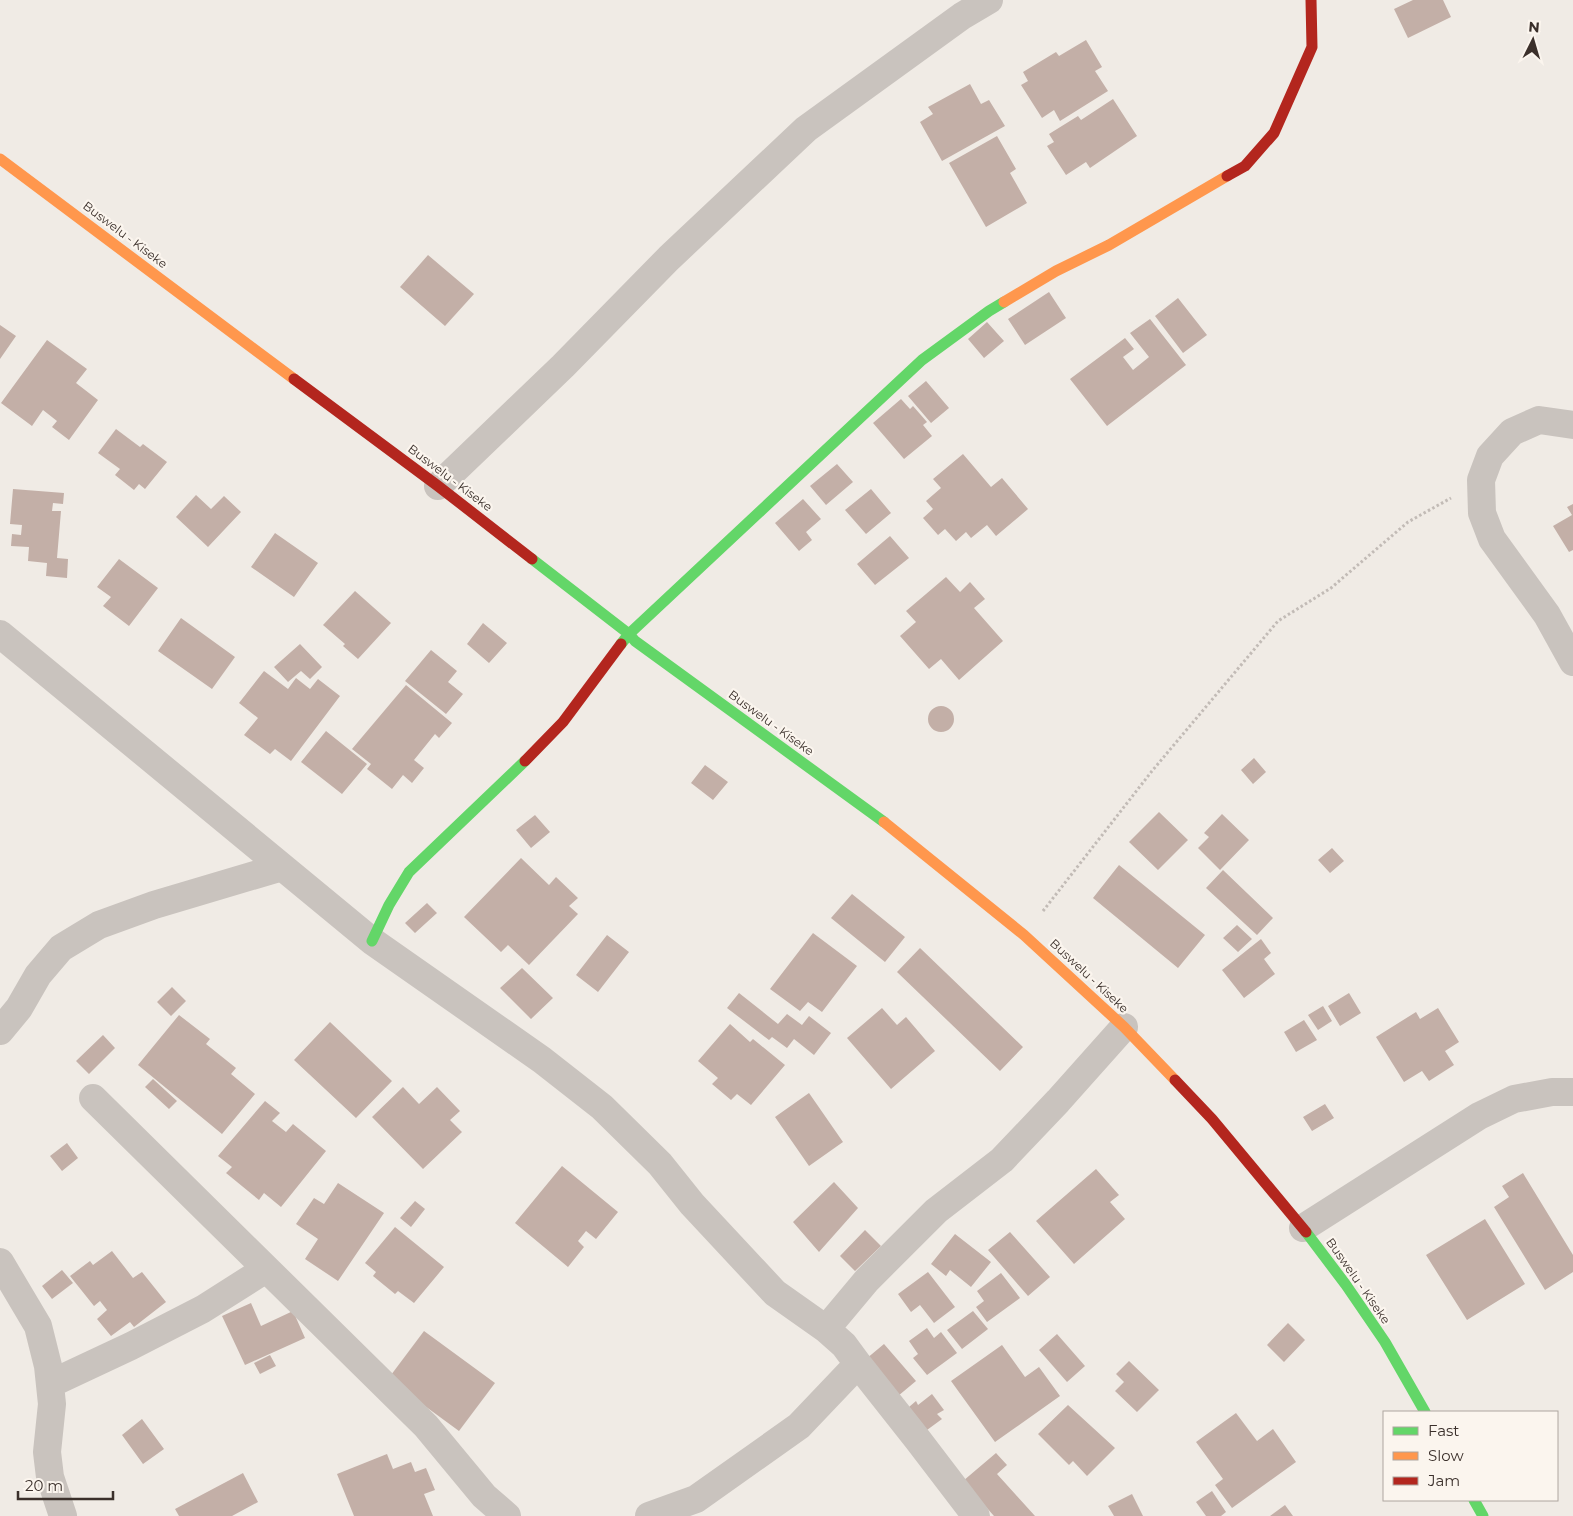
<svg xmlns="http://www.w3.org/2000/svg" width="1573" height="1516" font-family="Montserrat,sans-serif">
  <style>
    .building { fill: #c3afa7 }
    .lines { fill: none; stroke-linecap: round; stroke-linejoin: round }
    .path { stroke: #c2bbb6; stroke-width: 3; stroke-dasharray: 2.5 2.5; stroke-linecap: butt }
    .street { stroke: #c9c3be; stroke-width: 28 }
    .fast { stroke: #63d668; stroke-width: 11 }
    .slow { stroke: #ff974d; stroke-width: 11 }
    .jam { stroke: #b3261e; stroke-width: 11 }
    .labels { text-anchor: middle; stroke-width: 4.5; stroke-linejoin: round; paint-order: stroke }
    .street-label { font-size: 12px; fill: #3b302b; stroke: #fbf5ee }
  </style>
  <rect width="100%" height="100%" fill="#f0ebe5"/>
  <path class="building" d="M 1413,0 L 1443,0 L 1451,17 L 1408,38 L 1394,9 Z
    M 1086,40 L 1102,67 L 1095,71 L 1108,91 L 1060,121 L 1054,110 L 1042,118 L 1021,85 L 1028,81 L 1023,72 L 1056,52 L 1059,56 Z
    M 970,84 L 981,104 L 989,100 L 1005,126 L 942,161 L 920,122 L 933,114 L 928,107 Z
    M 1113,99 L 1137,136 L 1090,168 L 1086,162 L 1066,175 L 1047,146 L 1054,142 L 1049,134 L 1078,116 L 1081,120 Z
    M 997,136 L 1016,169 L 1010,173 L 1027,203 L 986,227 L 949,163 Z
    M 428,255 L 474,294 L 445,326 L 400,287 Z
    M 1049,292 L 1066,318 L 1025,345 L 1008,319 Z
    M 1178,298 L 1207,335 L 1183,353 L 1155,316 Z
    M 1150,319 L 1186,365 L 1107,426 L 1070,379 L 1125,338 L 1134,349 L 1123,357 L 1133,370 L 1149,357 L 1130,333 Z
    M 987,322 L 1004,341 L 984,358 L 968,339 Z
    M 0,325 L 16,336 L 0,359 Z
    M 47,340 L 87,369 L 76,383 L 98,400 L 69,440 L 52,427 L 57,421 L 43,410 L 32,426 L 1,403 Z
    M 926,381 L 949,408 L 931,423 L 908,396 Z
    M 901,399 L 910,409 L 913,406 L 927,422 L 923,425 L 932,436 L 904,459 L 873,423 Z
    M 116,429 L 140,447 L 143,444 L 167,462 L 145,489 L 139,484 L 134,490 L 115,475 L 120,469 L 98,453 Z
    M 963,454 L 991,487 L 1002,478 L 1028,509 L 996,536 L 987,525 L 971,538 L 966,532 L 956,541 L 945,529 L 938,535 L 923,518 L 933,509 L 926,501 L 941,488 L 933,479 Z
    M 837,464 L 853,482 L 826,505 L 810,486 Z
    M 13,489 L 64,493 L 63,504 L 53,503 L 52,511 L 61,511 L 57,558 L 68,559 L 67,578 L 46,576 L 47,563 L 28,561 L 29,547 L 11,546 L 12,534 L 21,535 L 22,525 L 10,524 Z
    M 871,489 L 891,513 L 866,534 L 845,510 Z
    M 196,495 L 211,509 L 224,496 L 241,512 L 208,547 L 176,517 Z
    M 803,499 L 821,519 L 806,532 L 812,540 L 799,551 L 775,523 Z
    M 1573,504 L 1573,550 L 1569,552 L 1553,526 L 1572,515 L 1567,507 Z
    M 275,533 L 318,563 L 294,597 L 251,567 Z
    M 890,536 L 909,558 L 875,585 L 857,564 Z
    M 119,559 L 158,588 L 129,626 L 103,606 L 111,597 L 97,587 Z
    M 946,577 L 960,592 L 970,582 L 985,599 L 974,608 L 1003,641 L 959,680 L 941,659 L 929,669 L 900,636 L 916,622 L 906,611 Z
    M 355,591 L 391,623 L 358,659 L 343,646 L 345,644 L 323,625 Z
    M 181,618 L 235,657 L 212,689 L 158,651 Z
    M 483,623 L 507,643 L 489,663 L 467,644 Z
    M 300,644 L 322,667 L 310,679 L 301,671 L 288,682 L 274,667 Z
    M 431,650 L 457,671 L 448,682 L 463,694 L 446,714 L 405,681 Z
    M 264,671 L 288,689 L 296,678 L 310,689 L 318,679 L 340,696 L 291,761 L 275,749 L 270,754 L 244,735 L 258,718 L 239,703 Z
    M 406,685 L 452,723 L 439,738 L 435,734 L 414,760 L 424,768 L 412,783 L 403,775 L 392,789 L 367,769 L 371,764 L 352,749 Z
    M928 719a13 13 0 1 1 26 0a13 13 0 1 1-26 0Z
    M 326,731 L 367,764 L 342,794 L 301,762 Z
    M 1254,758 L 1266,772 L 1253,784 L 1241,770 Z
    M 705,765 L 728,782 L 713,800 L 691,783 Z
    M 1159,812 L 1188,840 L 1158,870 L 1129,842 Z
    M 1222,814 L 1249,840 L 1220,870 L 1198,848 L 1209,837 L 1204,833 Z
    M 535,815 L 550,832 L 531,848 L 516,830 Z
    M 1332,848 L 1344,861 L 1330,873 L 1318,860 Z
    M 521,858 L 549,885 L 556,877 L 578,898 L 569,906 L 578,914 L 529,965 L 508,945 L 501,952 L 464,917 Z
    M 1119,865 L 1205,935 L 1178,968 L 1093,898 Z
    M 1223,870 L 1273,918 L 1257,935 L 1206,888 Z
    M 852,894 L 905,937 L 885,962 L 831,918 Z
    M 427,903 L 437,913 L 415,933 L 405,923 Z
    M 1237,925 L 1252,939 L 1238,952 L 1223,938 Z
    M 813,933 L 857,966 L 822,1012 L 808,1002 L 800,1011 L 770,989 Z
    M 607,935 L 629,952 L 598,992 L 576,975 Z
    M 1261,939 L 1271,953 L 1264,959 L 1275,974 L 1244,998 L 1222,970 Z
    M 920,948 L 1023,1047 L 1000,1071 L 897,972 Z
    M 522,968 L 553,998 L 531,1019 L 500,988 Z
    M 172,987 L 186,1001 L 171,1016 L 157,1002 Z
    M 739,993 L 778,1024 L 787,1014 L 802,1025 L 809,1016 L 831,1033 L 814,1055 L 794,1039 L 787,1048 L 772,1037 L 769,1040 L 727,1008 Z
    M 1349,993 L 1361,1013 L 1340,1026 L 1328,1006 Z
    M 1323,1006 L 1332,1021 L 1318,1030 L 1308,1015 Z
    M 882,1008 L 897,1025 L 906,1017 L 935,1051 L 891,1089 L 847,1038 Z
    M 1438,1008 L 1459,1042 L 1445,1051 L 1454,1065 L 1429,1081 L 1422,1071 L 1404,1082 L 1376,1037 L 1416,1012 L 1420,1019 Z
    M 179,1015 L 210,1039 L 206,1044 L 236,1068 L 231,1074 L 255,1094 L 222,1134 L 138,1065 Z
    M 1304,1020 L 1317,1040 L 1296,1052 L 1284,1032 Z
    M 330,1022 L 392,1081 L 356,1118 L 294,1060 Z
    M 730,1024 L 750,1042 L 753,1039 L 785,1065 L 751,1105 L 737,1094 L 731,1100 L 712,1084 L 718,1078 L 698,1061 Z
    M 103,1035 L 115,1048 L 89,1074 L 76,1061 Z
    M 153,1079 L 177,1101 L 169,1109 L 145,1087 Z
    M 403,1087 L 419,1104 L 437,1087 L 460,1111 L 450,1120 L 462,1132 L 423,1169 L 372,1117 Z
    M 809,1093 L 843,1142 L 809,1166 L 775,1117 Z
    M 265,1101 L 280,1113 L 272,1121 L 286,1132 L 293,1124 L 326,1151 L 281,1207 L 264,1193 L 259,1200 L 226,1173 L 232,1167 L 218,1156 Z
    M 1325,1104 L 1334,1118 L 1312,1131 L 1303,1117 Z
    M 67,1143 L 78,1158 L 62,1171 L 50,1156 Z
    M 562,1166 L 618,1212 L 596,1239 L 586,1231 L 578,1241 L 584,1247 L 568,1267 L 515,1223 Z
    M 1096,1169 L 1119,1195 L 1110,1202 L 1125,1219 L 1074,1264 L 1036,1221 Z
    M 1523,1173 L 1573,1255 L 1573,1272 L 1545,1290 L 1494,1207 L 1509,1197 L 1502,1186 Z
    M 834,1182 L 858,1208 L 819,1252 L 793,1222 Z
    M 338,1183 L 384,1213 L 338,1281 L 305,1259 L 318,1239 L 296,1224 L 314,1198 L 324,1204 Z
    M 415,1201 L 425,1209 L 411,1227 L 400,1218 Z
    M 1485,1219 L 1525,1284 L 1467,1320 L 1426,1255 Z
    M 395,1227 L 444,1267 L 414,1303 L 398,1291 L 395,1294 L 373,1276 L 376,1272 L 365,1263 Z
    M 865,1230 L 881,1246 L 855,1271 L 840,1256 Z
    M 1010,1232 L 1050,1277 L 1028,1296 L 988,1250 Z
    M 955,1234 L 991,1262 L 971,1287 L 950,1270 L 946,1276 L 931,1264 Z
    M 112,1251 L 133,1278 L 142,1272 L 166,1302 L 134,1327 L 130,1322 L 111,1336 L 97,1319 L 107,1310 L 100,1301 L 94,1306 L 70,1276 L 90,1261 L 93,1265 Z
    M 62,1270 L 73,1283 L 52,1299 L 42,1286 Z
    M 928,1272 L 955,1307 L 934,1323 L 920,1305 L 911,1312 L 898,1294 Z
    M 1001,1273 L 1020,1298 L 987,1322 L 976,1307 L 984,1301 L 977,1291 Z
    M 251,1303 L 261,1326 L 293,1311 L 305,1338 L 245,1365 L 222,1316 Z
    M 973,1311 L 988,1329 L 962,1349 L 947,1330 Z
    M 1288,1323 L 1305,1340 L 1284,1362 L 1267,1345 Z
    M 927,1328 L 934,1338 L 941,1332 L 957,1353 L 927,1375 L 913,1358 L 918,1354 L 909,1341 Z
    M 424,1331 L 495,1383 L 459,1431 L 388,1379 Z
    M 1057,1334 L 1085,1366 L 1067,1382 L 1039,1350 Z
    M 884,1344 L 916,1381 L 898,1396 L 866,1359 Z
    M 1002,1345 L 1025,1377 L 1039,1367 L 1060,1396 L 995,1442 L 951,1381 Z
    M 270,1355 L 276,1366 L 260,1374 L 254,1363 Z
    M 1129,1361 L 1159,1390 L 1137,1412 L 1115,1391 L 1124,1382 L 1116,1374 Z
    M 932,1394 L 944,1410 L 937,1414 L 942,1419 L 927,1430 L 909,1407 L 916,1401 L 918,1405 Z
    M 1068,1405 L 1115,1448 L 1087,1476 L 1073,1461 L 1069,1465 L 1038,1434 Z
    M 1236,1413 L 1257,1441 L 1273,1429 L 1296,1462 L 1232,1508 L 1215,1485 L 1223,1479 L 1196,1442 Z
    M 142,1419 L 164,1449 L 143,1464 L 122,1435 Z
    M 996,1453 L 1007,1465 L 997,1474 L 1035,1516 L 994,1516 L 963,1481 Z
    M 387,1454 L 393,1469 L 411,1462 L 415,1472 L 426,1468 L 435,1490 L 424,1494 L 433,1516 L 354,1516 L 337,1474 Z
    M 243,1473 L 258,1502 L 232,1516 L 179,1516 L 175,1509 Z
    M 1212,1491 L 1226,1512 L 1221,1516 L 1206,1516 L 1196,1502 Z
    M 1132,1494 L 1143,1516 L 1114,1516 L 1108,1506 Z
    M 1285,1505 L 1293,1516 L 1270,1516 Z"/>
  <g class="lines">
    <path class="path" d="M 1043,911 L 1152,771 L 1278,621 L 1331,588 L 1408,522 L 1451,498"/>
    <path class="street" d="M 1573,425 L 1539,420 L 1512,432 L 1490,456 L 1481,480 L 1482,513 L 1492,539 L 1547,615 L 1573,662
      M 438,486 L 563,366 L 669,258 L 806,129 L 962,16 L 989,0
      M 0,634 L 372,941 L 542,1060 L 602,1107 L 660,1164 L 692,1204 L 775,1293 L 826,1329 L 844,1345 L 858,1364 L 918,1440 L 976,1516
      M 0,1031 L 19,1008 L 38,975 L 61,948 L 99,925 L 154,905 L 282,867
      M 93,1098 L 426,1426 L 484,1496 L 507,1516
      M 1303,1228 L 1479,1116 L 1514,1099 L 1552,1092 L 1573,1092
      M 0,1262 L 38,1326 L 48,1366 L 52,1404 L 47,1452 L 50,1477 L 63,1516
      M 826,1329 L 867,1280 L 936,1211 L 1002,1160 L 1058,1101 L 1124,1027
      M 50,1384 L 131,1346 L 203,1309 L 266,1269
      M 649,1516 L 696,1499 L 799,1426 L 858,1364"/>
    <path class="fast" d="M 532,559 L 629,634 L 635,641 L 884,822
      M 621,644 L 629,634 L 922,360 L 989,311 L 1004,302
      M 372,941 L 389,905 L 409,872 L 525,761
      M 1306,1232 L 1346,1285 L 1385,1342 L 1425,1412
      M 1474,1500 L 1483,1516"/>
    <path class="slow" d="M 0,159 L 294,379
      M 1004,302 L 1056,271 L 1109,245 L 1227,176
      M 884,822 L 1024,935 L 1124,1027 L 1175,1080"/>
    <path class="jam" d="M 1227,176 L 1245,166 L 1274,133 L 1312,47 L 1311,0
      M 294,379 L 438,486 L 532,559
      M 525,761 L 563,722 L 621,644
      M 1175,1080 L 1212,1119 L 1306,1232"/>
  </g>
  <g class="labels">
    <g class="street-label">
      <text transform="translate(125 235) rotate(37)" y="4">Buswelu - Kiseke</text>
      <text transform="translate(450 478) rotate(37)" y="4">Buswelu - Kiseke</text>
      <text transform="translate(771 723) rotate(36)" y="4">Buswelu - Kiseke</text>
      <text transform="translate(1089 976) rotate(43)" y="4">Buswelu - Kiseke</text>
      <text transform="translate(1358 1281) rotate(55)" y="4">Buswelu - Kiseke</text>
    </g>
  </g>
  <rect x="1383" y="1411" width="175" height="90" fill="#fbf5ee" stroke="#aea6a0"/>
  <rect x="1393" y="1427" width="25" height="8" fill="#63d668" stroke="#aea6a0"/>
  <text x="1428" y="1436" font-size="15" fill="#3b302b">Fast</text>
  <rect x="1393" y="1452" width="25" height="8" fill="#ff974d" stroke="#aea6a0"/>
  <text x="1428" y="1461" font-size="15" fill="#3b302b">Slow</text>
  <rect x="1393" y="1477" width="25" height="8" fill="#b3261e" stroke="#aea6a0"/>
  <text x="1428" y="1486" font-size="15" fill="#3b302b">Jam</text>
  <g transform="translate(1533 40) rotate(5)" stroke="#fbf5ee" stroke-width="4" paint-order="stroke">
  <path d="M0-4L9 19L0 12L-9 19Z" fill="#3b302b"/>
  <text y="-8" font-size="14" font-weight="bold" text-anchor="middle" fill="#3b302b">N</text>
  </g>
  <path d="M18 1491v8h95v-8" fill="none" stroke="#3b302b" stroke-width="2.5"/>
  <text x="25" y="1491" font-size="15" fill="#3b302b" stroke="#fbf5ee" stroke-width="4" paint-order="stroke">20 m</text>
</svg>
